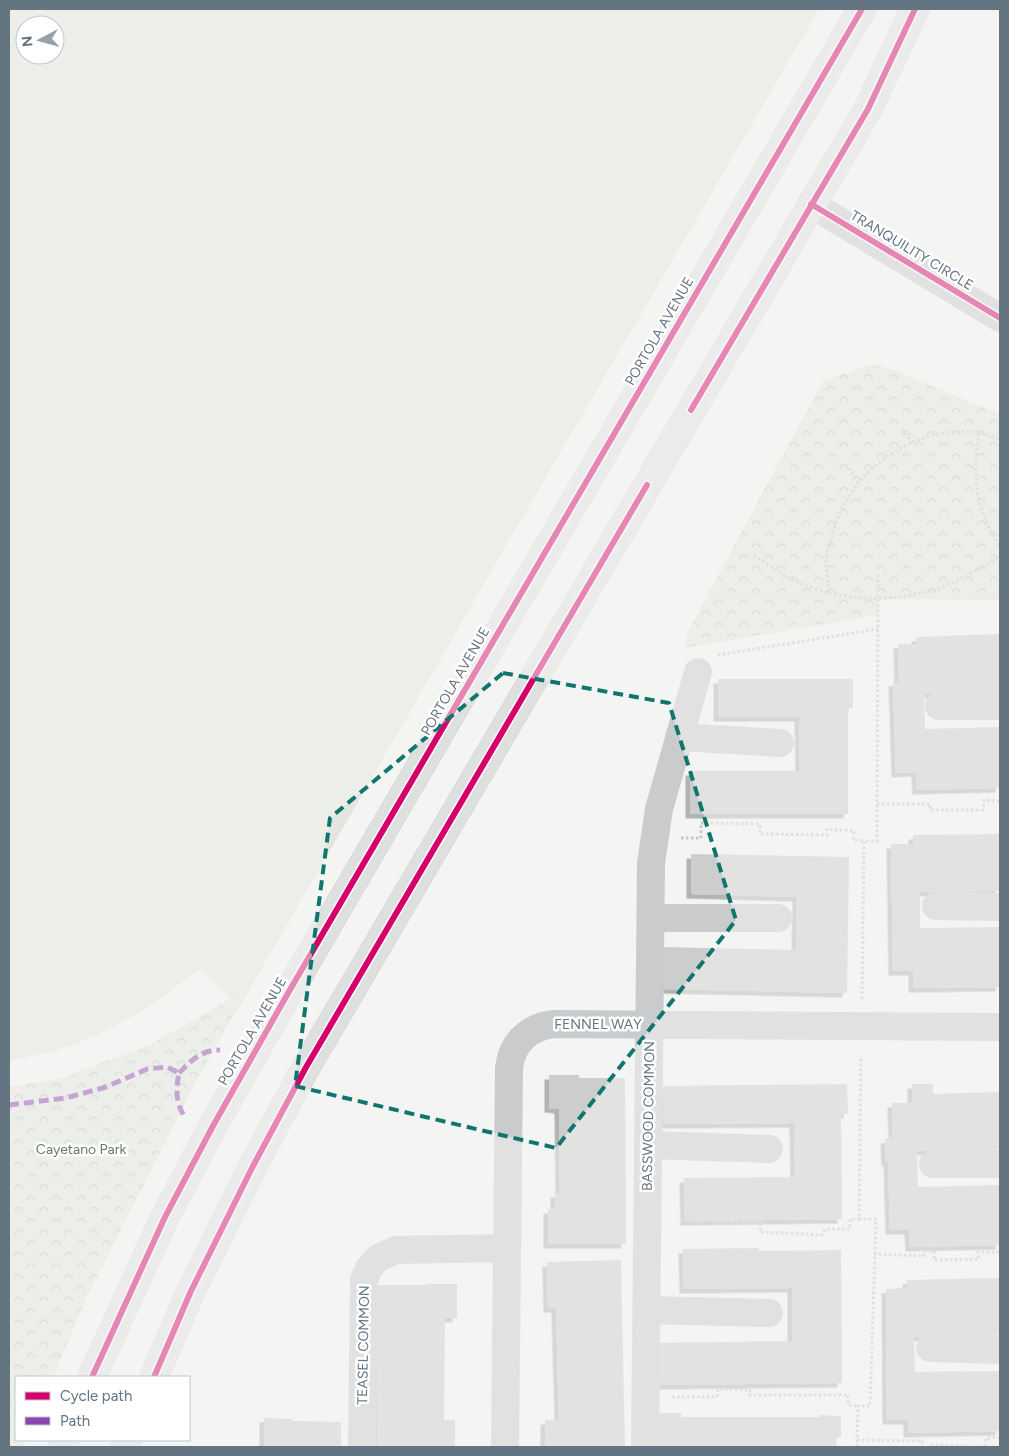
<svg xmlns="http://www.w3.org/2000/svg" width="1009" height="1456" font-family="Figtree,sans-serif">
  <style>
    .grass { fill: #e3e6e0; fill-rule: evenodd }
    .park { fill: url(#park-crowns) }
    .building { fill: #cccecd; filter: url(#shadow) }
    .lines { fill: none; stroke-linecap: round; stroke-linejoin: round }
    .major-casing { stroke: #d0d0d0; stroke-width: 29 }
    .path { stroke: #c8c9c8; stroke-width: 3; stroke-dasharray: 2.5 2.5; stroke-linecap: butt }
    .minor { stroke: #cacbcc; stroke-width: 28 }
    .major { stroke: #dedfdf; stroke-width: 28 }
    .quiet { stroke: #8e44ad; stroke-width: 5; stroke-dasharray: 10 5; stroke-linecap: butt }
    .cycleway-casing { stroke: #fff; stroke-width: 9 }
    .cycleway { stroke: #d6006c; stroke-width: 6 }
    .marked { fill: none; stroke: #0f766e; stroke-width: 4; stroke-dasharray: 10 6; stroke-linejoin: round }
    .labels { text-anchor: middle; stroke-width: 5; stroke-linejoin: round; paint-order: stroke }
    .street-label { font-size: 14px; fill: #647481; stroke: #fff }
    .park-label { font-size: 14px; fill: #677963; stroke: #fff }
  </style>
  <defs>
    <pattern id="park-crowns" width="20" height="18" patternUnits="userSpaceOnUse" patternTransform="scale(1.25)"><rect width="20" height="18" fill="#e3e6e0"/><path d="M2 6a3 3 0 1 1 6 0M12 15a3 3 0 1 1 6 0" fill="none" stroke="#bcbfbb"/></pattern>
    <filter id="shadow"><feDropShadow dx="-4.5" dy="4.5" stdDeviation="0" flood-color="#0004"/></filter>
  </defs>
  <rect width="100%" height="100%" fill="#f4f4f2"/>
  <path class="grass" d="M 9,9 L 819,9 L 512,535 L 239,1008 L 201,968 C 163,997 124,1026 80,1042 C 57,1051 32,1056 9,1061 ZM 25,25 L 55,25 L 55,55 L 25,55 Z"/>
  <path class="park" d="M 873,364 L 893,370 L 1000,414 L 1000,600 L 879,599 L 878,615 L 685,648 L 688,632 L 697,615 L 823,381 Z
    M 249,988 L 196,1081 L 87,1297 L 53,1377 L 16,1377 L 16,1440 L 26,1440 L 23,1447 L 9,1447 L 9,1087 L 58,1079 L 150,1045 Z"/>
  <path class="building" d="M 1000,634 L 1000,692 L 924,694 L 925,729 L 1000,727 L 1000,788 L 917,790 L 916,772 L 896,773 L 893,682 L 899,682 L 898,644 L 916,644 L 916,637 Z
    M 718,679 L 853,679 L 853,708 L 848,708 L 848,814 L 690,814 L 690,771 L 800,771 L 799,717 L 718,717 Z
    M 1000,834 L 1000,891 L 920,892 L 920,928 L 1000,927 L 1000,987 L 913,988 L 913,971 L 893,971 L 891,844 L 913,844 L 913,835 Z
    M 691,854 L 849,857 L 847,993 L 662,989 L 663,947 L 796,950 L 797,897 L 691,894 Z
    M 549,1075 L 579,1075 L 579,1078 L 625,1078 L 626,1244 L 548,1244 L 548,1209 L 555,1209 L 555,1193 L 560,1193 L 559,1109 L 549,1108 Z
    M 847,1084 L 848,1114 L 841,1114 L 842,1219 L 685,1221 L 684,1178 L 795,1177 L 794,1123 L 664,1124 L 663,1086 Z
    M 912,1084 L 933,1084 L 933,1094 L 1000,1092 L 1000,1149 L 917,1151 L 918,1187 L 1000,1185 L 1000,1245 L 910,1247 L 909,1230 L 890,1230 L 888,1162 L 886,1161 L 885,1139 L 893,1138 L 892,1103 L 912,1103 Z
    M 759,1248 L 759,1251 L 841,1250 L 842,1383 L 658,1385 L 657,1343 L 792,1341 L 792,1288 L 684,1289 L 683,1249 Z
    M 621,1260 L 625,1447 L 545,1447 L 545,1420 L 559,1420 L 556,1308 L 548,1308 L 547,1262 Z
    M 1000,1278 L 1000,1335 L 914,1337 L 915,1372 L 1000,1371 L 1000,1431 L 908,1433 L 908,1420 L 887,1420 L 886,1289 L 907,1288 L 907,1280 Z
    M 426,1284 L 457,1284 L 457,1318 L 445,1318 L 444,1420 L 455,1420 L 455,1447 L 377,1447 L 377,1285 L 426,1285 Z
    M 659,1413 L 681,1413 L 681,1417 L 820,1417 L 820,1415 L 841,1416 L 841,1437 L 835,1437 L 837,1447 L 659,1447 Z
    M 264,1418 L 293,1419 L 293,1421 L 341,1422 L 341,1447 L 264,1447 Z"/>
  <g class="lines">
    <defs>
      <path id="major" d="M 92,1377 L 165,1217 L 214,1124 L 291,988 L 862,9
        M 154,1377 L 191,1291 L 253,1166 L 305,1069 L 868,109 L 915,9
        M 62,1447 L 65,1440
        M 125,1447 L 128,1440"/>
    </defs>
    <use href="#major" class="major-casing"/>
    <path class="path" d="M 902,429 L 912,443
      M 979,433 C 972,481 975,506 1000,548
      M 849,468 L 858,482
      M 754,555 C 764,562 773,569 783,575 C 824,597 872,604 917,594 C 925,592 935,591 943,587 C 963,579 982,567 1000,556
      M 829,592 C 828,582 826,572 826,562 C 826,554 830,544 832,536 C 847,474 910,426 974,432 C 983,433 992,437 1000,439
      M 718,655 L 878,629
      M 877,804 L 930,804 L 930,810 L 983,810 L 984,800 L 1000,801
      M 681,838 L 701,838 L 701,823 L 760,824 L 760,834 L 827,835 L 827,829 L 854,831 L 853,840 L 864,841
      M 862,999 L 864,841 L 877,841 L 878,572
      M 681,1221 L 761,1223 L 760,1232 L 822,1235 L 825,1229 L 850,1229 L 850,1219 L 859,1219
      M 874,1254 L 924,1256 L 924,1251 L 934,1251 L 934,1260 L 979,1259 L 978,1252 L 1000,1252
      M 672,1397 L 717,1397 L 718,1389 L 750,1390 L 749,1395 L 848,1395 L 848,1405 L 858,1406
      M 857,1440 L 922,1441 L 922,1447 L 925,1447
      M 857,1447 L 858,1406 L 870,1406 L 876,1219 L 859,1219 L 861,1056
      M 932,1447 L 933,1445 L 985,1447 L 986,1438 L 1000,1437"/>
    <path class="minor" d="M 811,204 L 1000,318
      M 939,706 L 1000,706
      M 679,737 L 780,743
      M 936,906 L 1000,907
      M 651,918 L 778,918
      M 648,1145 L 769,1149
      M 933,1164 L 1000,1164
      M 647,1310 L 769,1313
      M 930,1348 L 1000,1350
      M 362,1447 L 364,1280 L 369,1268 L 378,1258 L 396,1250 L 507,1248
      M 505,1447 L 509,1068 C 512,1042 530,1026 555,1024 L 1000,1027
      M 645,1447 L 651,863 L 659,809 L 698,672"/>
    <use href="#major" class="major"/>
    <path class="quiet" d="M 179,1073 C 192,1060 201,1050 220,1050
      M 9,1105 L 66,1098 L 106,1087 L 147,1069 L 167,1067 L 179,1073 C 176,1088 175,1103 185,1117"/>
    <defs>
      <path id="cycleway" d="M 811,204 L 1000,318
        M 691,410 L 868,109 L 915,9
        M 92,1377 L 165,1217 L 214,1124 L 291,988 L 862,9
        M 154,1377 L 191,1291 L 253,1166 L 305,1069 L 647,485"/>
    </defs>
    <use href="#cycleway" class="cycleway-casing"/>
    <use href="#cycleway" class="cycleway"/>
  </g>
  <path d="M0 0H1009V1456H0ZM 503,673 L 669,703 L 736,920 L 556,1148 L 295,1086 L 330,818 Z" fill="#f4f4f2" fill-opacity=".55" fill-rule="evenodd"/>
  <path class="marked" d="M 503,673 L 669,703 L 736,920 L 556,1148 L 295,1086 L 330,818 Z"/>
  <g class="labels">
    <g class="street-label">
      <text transform="translate(912 250) rotate(31)" y="5">TRANQUILITY CIRCLE</text>
      <text transform="translate(659 331) rotate(-60)" y="5">PORTOLA AVENUE</text>
      <text transform="translate(455 681) rotate(-60)" y="5">PORTOLA AVENUE</text>
      <text x="598" y="1029">FENNEL WAY</text>
      <text transform="translate(252 1031) rotate(-60)" y="5">PORTOLA AVENUE</text>
      <text transform="translate(648 1116) rotate(-89)" y="5">BASSWOOD COMMON</text>
      <text transform="translate(363 1345) rotate(-89)" y="5">TEASEL COMMON</text>
    </g>
    <g class="park-label">
      <text x="81" y="1154">Cayetano Park</text>
    </g>
  </g>
  <rect width="1009" height="1456" fill="none" stroke="#647481" stroke-width="20"/>
  <rect x="15" y="1376" width="175" height="65" fill="#ffffff" stroke="#c1c7cd"/>
  <rect x="25" y="1392" width="25" height="8" fill="#d6006c" stroke="#c1c7cd"/>
  <text x="60" y="1401" font-size="15" fill="#647481">Cycle path</text>
  <rect x="25" y="1417" width="25" height="8" fill="#8e44ad" stroke="#c1c7cd"/>
  <text x="60" y="1426" font-size="15" fill="#647481">Path</text>
  <g transform="translate(40 40) rotate(264)"><circle r="24" fill="#ffffff" stroke="#c1c7cd"/>
  <path d="M0-4L9 19L0 12L-9 19Z" fill="#96a1a9"/>
  <text y="-8" font-size="14" font-weight="bold" text-anchor="middle" fill="#647481">N</text>
  </g>
</svg>
